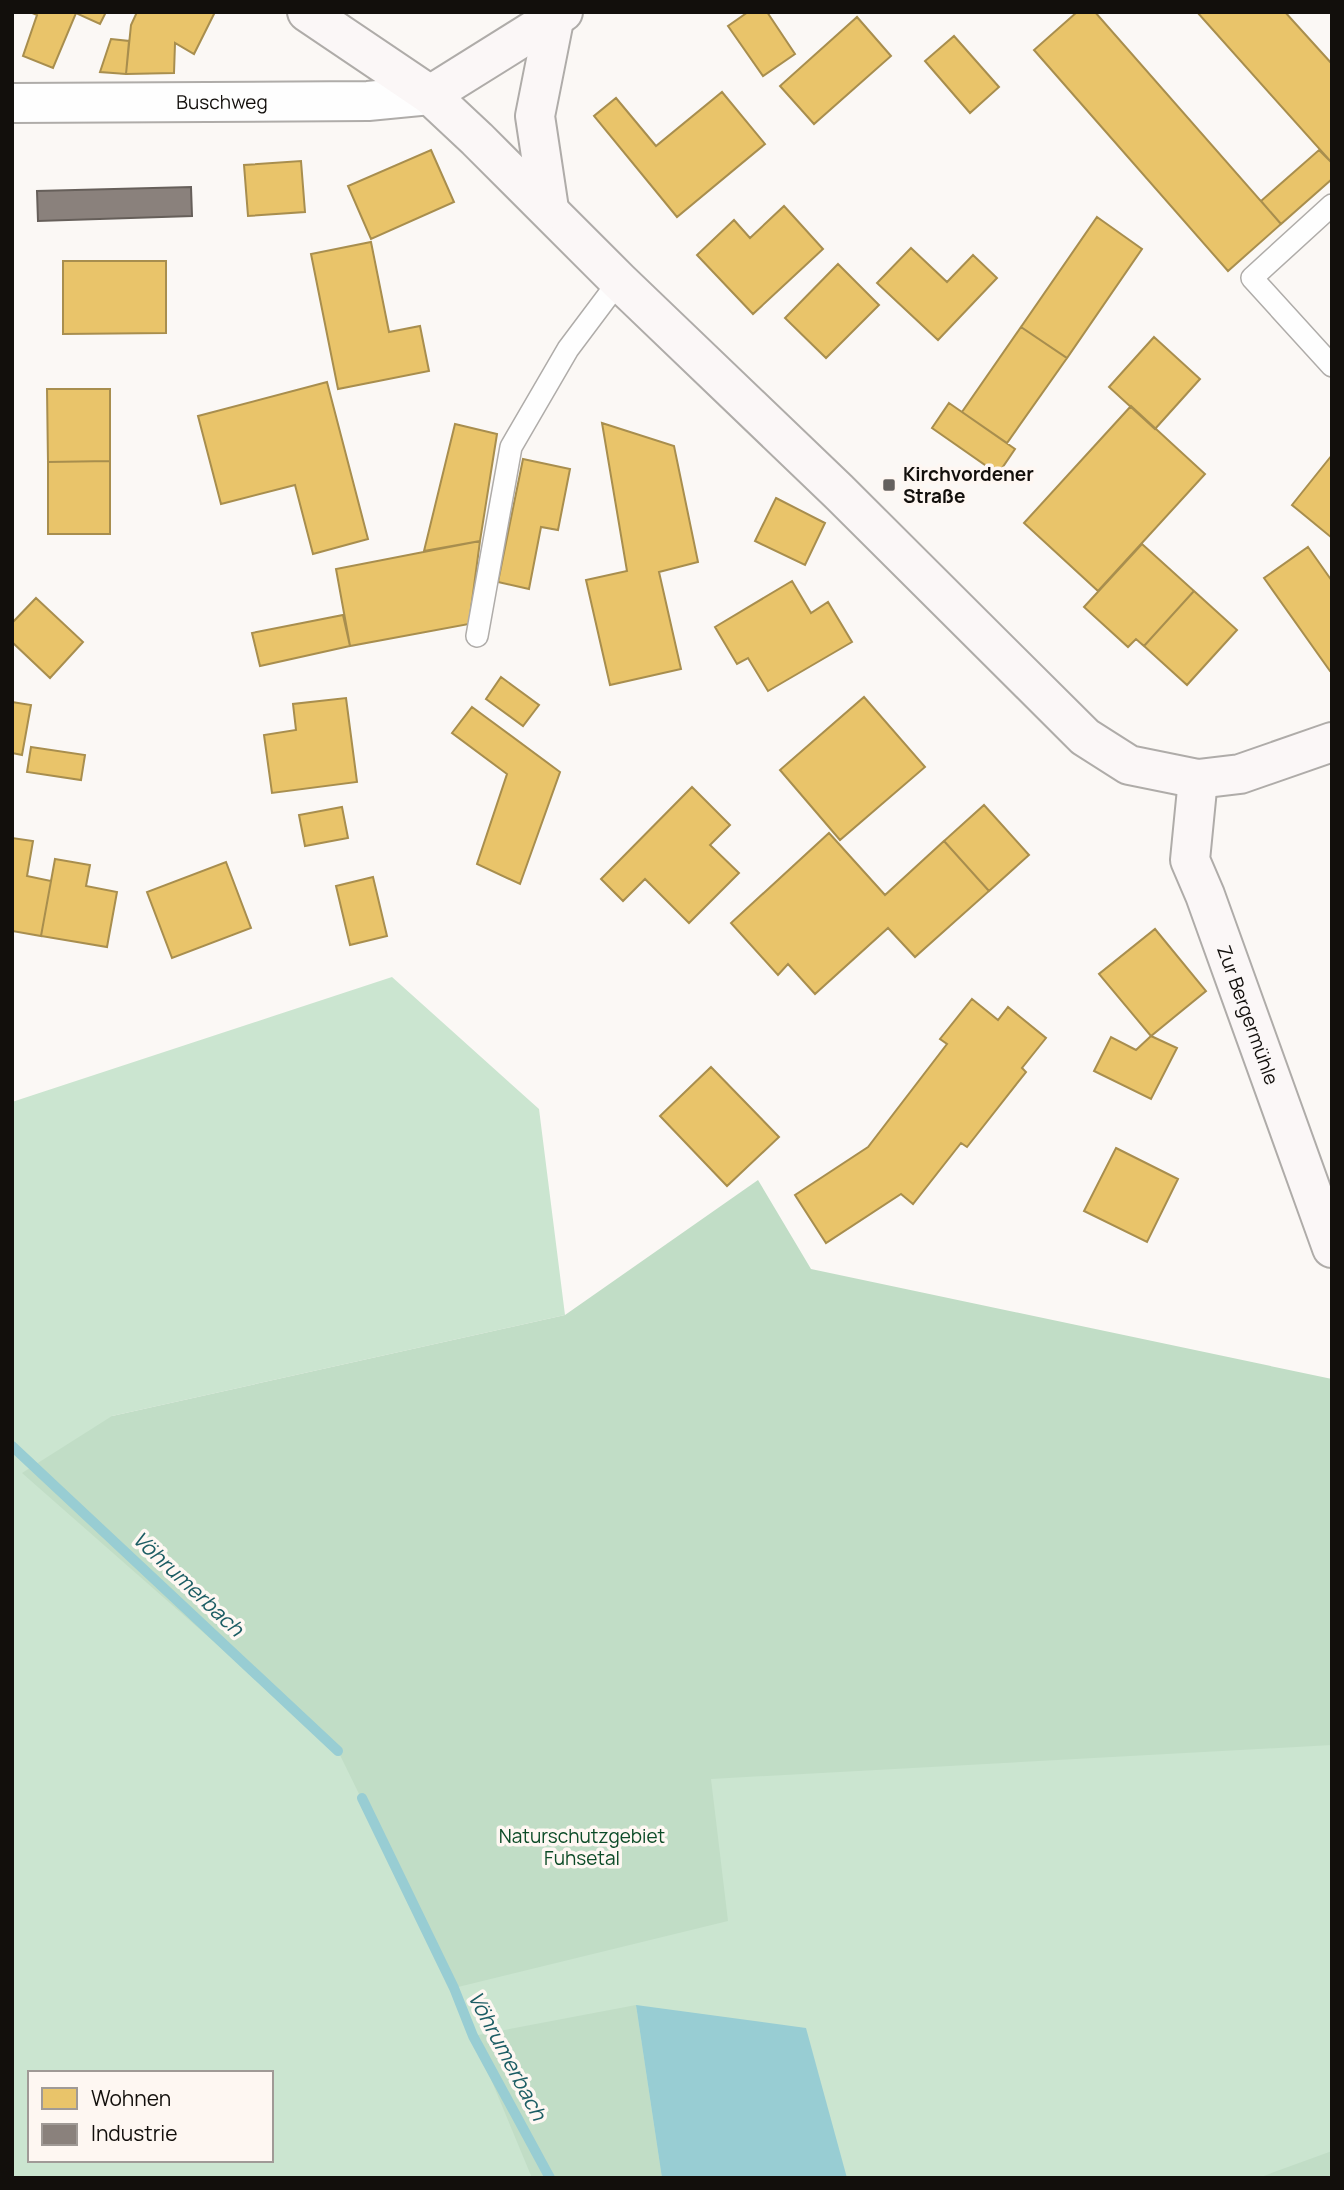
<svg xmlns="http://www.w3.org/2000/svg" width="1344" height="2190" font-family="Manrope,sans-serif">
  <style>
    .green { fill: #cbe5d0; fill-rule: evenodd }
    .forest { fill: #c1ddc6 }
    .water { fill: #98cdd3 }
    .homes { fill: #e9c46a; stroke: #a88e4e; stroke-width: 2 }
    .industry { fill: #8a817c; stroke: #665f5a; stroke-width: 2 }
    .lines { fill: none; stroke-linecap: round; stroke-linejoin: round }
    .stream { stroke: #98cdd3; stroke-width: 10 }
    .lane-casing { stroke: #afaca9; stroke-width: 24 }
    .street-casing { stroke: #afaca9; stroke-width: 42 }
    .secondary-casing { stroke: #afaca9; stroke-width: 42 }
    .lane { stroke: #fefefe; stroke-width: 21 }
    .street { stroke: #fefefe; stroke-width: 38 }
    .secondary { stroke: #fbf7f7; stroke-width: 38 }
    .poi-dot { fill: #64615e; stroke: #fef7f2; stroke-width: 2.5 }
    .labels { text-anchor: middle; stroke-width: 7; stroke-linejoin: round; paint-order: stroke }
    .street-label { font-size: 19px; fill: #120f0c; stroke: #fef7f2 }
    .poi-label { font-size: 19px; font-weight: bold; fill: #120f0c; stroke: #fef7f2; text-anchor: start }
    .park-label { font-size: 19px; fill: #0c4b27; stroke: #fef7f2 }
    .water-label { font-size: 21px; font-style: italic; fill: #1c5d64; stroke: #fef7f2 }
  </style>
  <rect width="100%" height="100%" fill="#fbf8f5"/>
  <path class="green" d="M 392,977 L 539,1109 L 565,1315 L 112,1416 L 1332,1709 L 1332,2178 L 12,2178 L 12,1102 ZM 30,2073 L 271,2073 L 271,2160 L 30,2160 Z"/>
  <path class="forest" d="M 758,1180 L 811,1269 L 1332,1379 L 1332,1745 L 711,1779 L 728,1921 L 454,1988 L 338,1751 L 22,1473 L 112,1416 L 565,1315 Z
    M 636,2005 L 662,2178 L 532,2178 L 473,2036 Z
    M 1332,2151 L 1332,2178 L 1258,2178 Z"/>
  <path class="water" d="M 636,2005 L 806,2028 L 847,2178 L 662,2178 Z"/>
  <path class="homes" d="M 30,12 L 106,12 L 100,24 L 76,13 L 53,68 L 23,56 L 37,15 Z
    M 137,12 L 215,12 L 194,54 L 175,43 L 174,73 L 126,74 L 131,25 Z
    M 748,12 L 767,12 L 795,54 L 763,76 L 728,26 Z
    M 1077,12 L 1095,12 L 1281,224 L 1228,271 L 1034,50 Z
    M 1197,12 L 1285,12 L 1332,64 L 1332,163 Z
    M 857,17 L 891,56 L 814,124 L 780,86 Z
    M 954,36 L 999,87 L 970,113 L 925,61 Z
    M 111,39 L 129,41 L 126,74 L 100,72 Z
    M 722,92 L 765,144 L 677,217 L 594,116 L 616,98 L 656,146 Z
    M 431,150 L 454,202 L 371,239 L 348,186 Z
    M 1319,150 L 1332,163 L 1332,179 L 1281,224 L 1261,201 Z
    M 301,161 L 305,212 L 248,216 L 244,165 Z
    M 784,206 L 823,249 L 753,314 L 697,255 L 734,220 L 750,238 Z
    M 1097,217 L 1142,249 L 1067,358 L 1021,327 Z
    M 371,242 L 389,332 L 420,326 L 429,371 L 338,389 L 311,254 Z
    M 911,248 L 947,282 L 973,255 L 997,278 L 938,340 L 877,283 Z
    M 63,261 L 166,261 L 166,333 L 63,334 Z
    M 838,264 L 879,305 L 826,358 L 785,318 Z
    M 1021,327 L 1067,358 L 1007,443 L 962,412 Z
    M 1154,337 L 1200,379 L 1155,429 L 1109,387 Z
    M 327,382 L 368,539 L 313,554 L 295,485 L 221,504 L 198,416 Z
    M 47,389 L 110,389 L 110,461 L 48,462 Z
    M 949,403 L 1015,449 L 998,474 L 932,428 Z
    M 1131,406 L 1205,474 L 1098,591 L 1024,523 Z
    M 602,423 L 674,446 L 698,562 L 659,572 L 681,669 L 610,685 L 586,580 L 627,571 Z
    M 455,424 L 497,434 L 480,541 L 424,551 Z
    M 1332,455 L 1332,538 L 1292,505 Z
    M 523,459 L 570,469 L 558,530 L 541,527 L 529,589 L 498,582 Z
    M 110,461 L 110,534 L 48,534 L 48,462 Z
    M 776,498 L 825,523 L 805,565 L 755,541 Z
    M 480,541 L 469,624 L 350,646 L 336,569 Z
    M 1142,544 L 1194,591 L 1144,646 L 1136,639 L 1128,647 L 1084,607 Z
    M 1308,547 L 1332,581 L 1332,670 L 1330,671 L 1264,578 Z
    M 792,581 L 811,613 L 828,602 L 852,642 L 768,691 L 748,658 L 737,664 L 715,627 Z
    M 1194,591 L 1237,630 L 1187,685 L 1144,646 Z
    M 36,598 L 83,642 L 50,678 L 12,642 L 12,623 Z
    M 343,615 L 350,646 L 260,666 L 252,633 Z
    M 501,677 L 539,705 L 523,726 L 486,699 Z
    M 864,697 L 925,767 L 840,840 L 780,770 Z
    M 346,698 L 357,782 L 272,793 L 264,735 L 296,730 L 293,704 Z
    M 12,702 L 31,705 L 22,755 L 12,753 Z
    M 472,707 L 560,772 L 520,884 L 477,864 L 507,774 L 452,733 Z
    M 31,747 L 85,755 L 81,780 L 27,772 Z
    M 692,787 L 730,825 L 710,845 L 739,873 L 689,923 L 645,879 L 623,901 L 601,879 Z
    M 984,805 L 1029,855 L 989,891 L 944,841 Z
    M 342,807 L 348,838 L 305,846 L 299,815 Z
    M 829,833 L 885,895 L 944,841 L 989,891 L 915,957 L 888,928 L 815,994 L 788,964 L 778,975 L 731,923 Z
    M 12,838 L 33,841 L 27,876 L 51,881 L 41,936 L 12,931 Z
    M 55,859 L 90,865 L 86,886 L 117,892 L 107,947 L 41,936 Z
    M 226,862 L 251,928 L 172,958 L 147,892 Z
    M 373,877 L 387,936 L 350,945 L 336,886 Z
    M 1155,929 L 1206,991 L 1151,1036 L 1099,974 Z
    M 972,999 L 998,1020 L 1008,1007 L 1046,1038 L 1022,1068 L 1026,1072 L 967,1147 L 961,1143 L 913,1204 L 901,1194 L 826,1243 L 795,1195 L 868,1147 L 947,1044 L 940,1039 Z
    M 1151,1036 L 1177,1048 L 1151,1099 L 1094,1071 L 1111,1037 L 1136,1050 Z
    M 711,1067 L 779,1137 L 727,1186 L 660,1116 Z
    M 1116,1148 L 1178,1179 L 1147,1242 L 1084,1211 Z"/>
  <path class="industry" d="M 191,187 L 192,216 L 38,221 L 37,191 Z"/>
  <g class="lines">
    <path class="stream" d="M 12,1446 L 338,1751
      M 362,1798 L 454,1988 L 473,2036 L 550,2178"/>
    <defs>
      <path id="lane" d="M 1332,205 L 1252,278 L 1332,366
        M 477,636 L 511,447 L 568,349 L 619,281"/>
      <g id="street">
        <path id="s1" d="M 12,103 L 368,101 L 430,95"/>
      </g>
      <g id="secondary">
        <path d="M 307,12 L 430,95 L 477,139 L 619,281 L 838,491 L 1085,737 L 1129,765 L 1198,779 L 1240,774 L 1332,742"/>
        <path d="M 430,95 L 563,12"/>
        <path d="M 549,209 L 535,116 L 554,20"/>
        <path id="s2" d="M 1198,779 L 1190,860 L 1205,895 L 1332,1248"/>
      </g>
    </defs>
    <use href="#lane" class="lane-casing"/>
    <use href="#street" class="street-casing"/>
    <use href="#secondary" class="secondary-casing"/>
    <use href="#lane" class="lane"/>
    <use href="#street" class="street"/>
    <use href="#secondary" class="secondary"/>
  </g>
  <rect class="poi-dot" x="882" y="478" width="14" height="14" rx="3.5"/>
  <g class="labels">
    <g class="street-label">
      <text dy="7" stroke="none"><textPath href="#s1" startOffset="210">Buschweg</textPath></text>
      <text dy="7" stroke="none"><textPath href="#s2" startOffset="247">Zur Bergermühle</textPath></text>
    </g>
    <g class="poi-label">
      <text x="903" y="481">Kirchvordener<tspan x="903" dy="22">Straße</tspan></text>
    </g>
    <g class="park-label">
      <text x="582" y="1843">Naturschutzgebiet<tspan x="582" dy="22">Fuhsetal</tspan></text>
    </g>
    <g class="water-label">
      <text transform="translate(188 1584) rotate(43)" y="7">Vöhrumerbach</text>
      <text transform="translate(507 2056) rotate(62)" y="7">Vöhrumerbach</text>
    </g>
  </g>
  <rect width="1344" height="2190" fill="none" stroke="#120f0c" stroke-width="28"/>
  <rect x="28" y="2071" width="245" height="91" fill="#fef7f2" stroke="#a09a96" stroke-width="2"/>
  <rect x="42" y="2088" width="35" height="21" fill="#e9c46a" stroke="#a09a96" stroke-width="2"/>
  <text x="91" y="2106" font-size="21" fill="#120f0c">Wohnen</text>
  <rect x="42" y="2124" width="35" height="21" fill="#8a817c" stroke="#a09a96" stroke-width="2"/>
  <text x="91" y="2141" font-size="21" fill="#120f0c">Industrie</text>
</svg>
